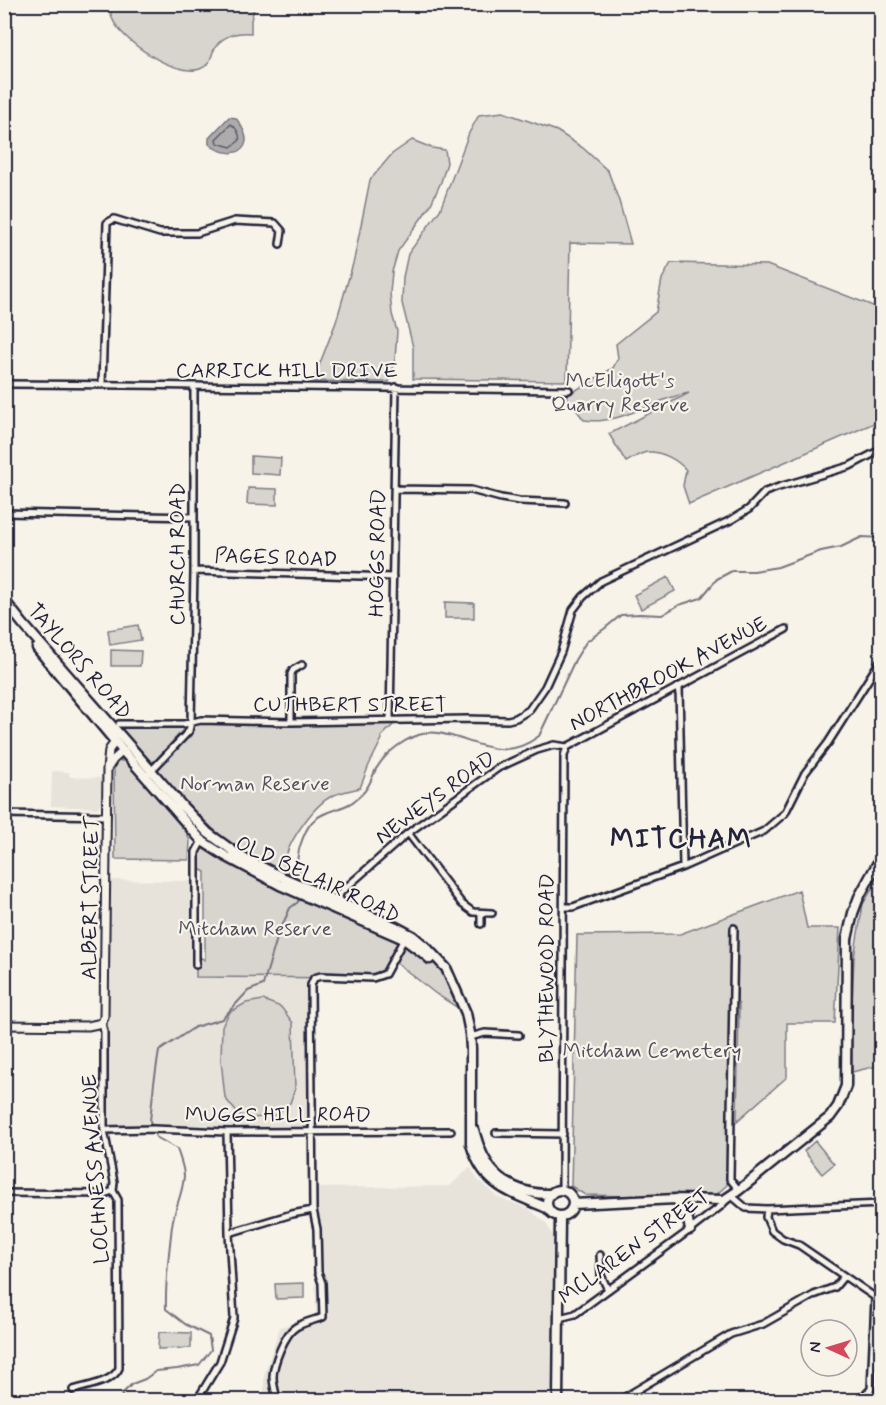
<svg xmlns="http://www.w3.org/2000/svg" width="886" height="1405" font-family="Mynerve,sans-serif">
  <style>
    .built { fill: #e7e3db }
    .green { fill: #d8d5cf; stroke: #7d7c85; stroke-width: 1.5 }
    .water { fill: #aeabad; stroke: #76747f; stroke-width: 1.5 }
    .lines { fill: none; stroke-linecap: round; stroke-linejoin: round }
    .shore { stroke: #5a5969; stroke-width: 1.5 }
    .stream { stroke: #76747f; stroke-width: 2 }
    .minor-casing { stroke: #22223b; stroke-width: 10 }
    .tertiary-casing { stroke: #22223b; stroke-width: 11 }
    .secondary-casing { stroke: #22223b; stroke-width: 13 }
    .minor { stroke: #f7f3e8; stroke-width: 5 }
    .tertiary { stroke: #f7f3e8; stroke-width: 7 }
    .secondary { stroke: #f7f3e8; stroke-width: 8 }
    .labels { text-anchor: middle; stroke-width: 4.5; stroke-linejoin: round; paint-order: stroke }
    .street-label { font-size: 21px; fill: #22223b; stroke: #f7f3e8 }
    .park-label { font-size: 21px; fill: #504f60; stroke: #f7f3e8 }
    .district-label { font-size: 27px; font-weight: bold; letter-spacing: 1.5px; fill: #22223b; stroke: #f7f3e8 }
  </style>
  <rect width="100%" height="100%" fill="#f7f3e8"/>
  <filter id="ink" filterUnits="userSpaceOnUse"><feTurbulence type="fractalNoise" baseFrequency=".0167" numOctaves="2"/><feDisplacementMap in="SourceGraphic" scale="12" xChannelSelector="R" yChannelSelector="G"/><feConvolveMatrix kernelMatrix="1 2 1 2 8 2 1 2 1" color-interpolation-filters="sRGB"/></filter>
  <g filter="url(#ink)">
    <path class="built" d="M 52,771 L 69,772 L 70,777 L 101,778 L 101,802 L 98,808 L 51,806 Z
      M 107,880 L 196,881 L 196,977 L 314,978 L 311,985 L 311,1131 L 104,1130 Z
      M 470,1167 L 478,1180 L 497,1197 L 529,1209 L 546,1223 L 554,1238 L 552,1400 L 264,1400 L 264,1375 L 280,1327 L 316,1317 L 313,1188 L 450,1186 Z"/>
    <path class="green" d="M 112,4 L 255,4 L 255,5 L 251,20 L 251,33 C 236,32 219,36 213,52 C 210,60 209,66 200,69 C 175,77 121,41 112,18 C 110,14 111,8 112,4 Z
      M 503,112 L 557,131 L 583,148 L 608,171 L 619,201 L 631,244 L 570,243 L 567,381 L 413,379 L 413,347 L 402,303 L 403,277 L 408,254 L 440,210 L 469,133 L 479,115 Z
      M 412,140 L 432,148 L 445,150 L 447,163 L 441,182 L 430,206 L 398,251 L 392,272 L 390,293 L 392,314 L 397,331 L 395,359 L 392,374 L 389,382 L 313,381 L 336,322 L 354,260 L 370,180 L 392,154 Z
      M 671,263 L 767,265 L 881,309 L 881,420 L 689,504 L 683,486 L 686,470 C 678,460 661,451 648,452 C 641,452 632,459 626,462 L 609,434 L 689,393 C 655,398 620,426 584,420 L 566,396 L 613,368 L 618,358 L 616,344 L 656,312 L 662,279 Z
      M 251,456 L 281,458 L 280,475 L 251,473 Z
      M 248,488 L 277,489 L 277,505 L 247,504 Z
      M 668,577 L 675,591 L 641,609 L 634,595 Z
      M 445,602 L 474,603 L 474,618 L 445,618 Z
      M 138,625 L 141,640 L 110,645 L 108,630 Z
      M 111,650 L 141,651 L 140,666 L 111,666 Z
      M 191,722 L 395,723 L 381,737 L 382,739 L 369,765 L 360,788 C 351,790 341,792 332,796 C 315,804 291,838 286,856 C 285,862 287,869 289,875 L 257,860 L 226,841 L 152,771 L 189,731 Z
      M 121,728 L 183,728 L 182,731 L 154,762 L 144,758 L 119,730 Z
      M 117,761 L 126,761 L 186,832 L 190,841 L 189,860 L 115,859 L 114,768 Z
      M 202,841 L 404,939 L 446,968 L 466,1013 L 436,994 L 393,960 L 385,974 L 373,978 L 196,977 L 196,955 L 205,960 L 205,872 L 196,867 L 197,847 Z
      M 881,874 L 881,1065 L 852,1072 L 851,1027 L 854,957 L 863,904 Z
      M 799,890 L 807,928 L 840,928 L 835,1023 L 787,1023 L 787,1077 L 737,1121 L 739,1004 L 731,1004 L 727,1185 L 715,1196 L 675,1197 L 585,1195 L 571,1186 L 577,935 L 680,934 Z
      M 263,1000 L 281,1007 L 293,1023 L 295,1089 L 290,1103 L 276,1115 L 254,1118 L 239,1115 L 225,1098 L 221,1060 L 222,1026 L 230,1012 L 246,1003 Z
      M 815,1141 L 834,1164 L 822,1174 L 804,1151 Z
      M 304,1283 L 304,1298 L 276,1299 L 275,1284 Z
      M 159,1332 L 191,1333 L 191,1348 L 158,1349 Z"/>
    <path class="water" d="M 229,117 L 236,118 C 240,124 247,133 246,141 C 243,159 218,153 209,144 L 209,138 Z"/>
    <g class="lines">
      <path class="shore" d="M 231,124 C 236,127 241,135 239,141 L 231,147 L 217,143 L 216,139 Z"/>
      <path class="stream" d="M 303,884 L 304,880 C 296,868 296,860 300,846 C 303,837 306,828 312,822 C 321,812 338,810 349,804 C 354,802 359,797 363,793 C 370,786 372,777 376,769 C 387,751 406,737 426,733 C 436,731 448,735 458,738 C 489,748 510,758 539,736 L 575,660 L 586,642 L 604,629 L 621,615 L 640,614 L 662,615 L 679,605 L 701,598 L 717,579 L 732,571 L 754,571 L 778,567 L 821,551 L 841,547 L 862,537 L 882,538
        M 120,1400 L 123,1393 L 132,1384 L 145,1379 L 156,1371 L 177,1369 L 199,1365 L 211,1350 L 209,1336 L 185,1324 L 166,1309 C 165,1281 169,1254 172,1226 C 174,1209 183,1194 184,1176 C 184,1168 180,1158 177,1149 L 156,1137 L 150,1121 L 154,1083 L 159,1051 L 195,1027 L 222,1019 L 248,991 L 263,985 L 278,935 L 290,908 L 298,902 L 300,895"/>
      <defs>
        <path id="minor" d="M 4,384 C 68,384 132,385 196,386 C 320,388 444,388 569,390
          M 102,384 L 107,223 L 114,219 L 160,233 L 197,233 L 235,221 L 275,223 L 282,231 L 280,244
          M 395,489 L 471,490 L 501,498 L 519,501 L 565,503
          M 4,513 L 194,517
          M 194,571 L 393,577
          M 679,687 L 683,867
          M 390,720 L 396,387
          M 291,722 L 291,674 L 293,670 L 302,665
          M 119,724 L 184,724 L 201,720 L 291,722 L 467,719 L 508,720 L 516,718 L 529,710 L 545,687 L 561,652 L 573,610 L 583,597 L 601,581 L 731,520 L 749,509 L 765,492 L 779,487 L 850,466 L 882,449
          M 567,747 L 786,629
          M 149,773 L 189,731 L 191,722 L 194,571 L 194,386
          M 4,814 L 107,816
          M 408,833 L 462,904 L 473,912 L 492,913
          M 335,903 L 341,892 L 408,833 L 498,768 L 537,750 L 554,745 L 567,747
          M 564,907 L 573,907 L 683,867 L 764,831 L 785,813 L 805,773 L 828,743 L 882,658
          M 481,913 L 481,924
          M 734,928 L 730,1179 L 739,1190
          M 196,965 L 196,852 L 203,839
          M 470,1037 L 485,1033 L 519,1035
          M 104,1130 L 153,1129 L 227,1132 L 451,1131
          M 496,1133 L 563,1134
          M 562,1190 L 564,756 L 567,747
          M 4,1193 L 104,1194 L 113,1191
          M 732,1196 L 746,1208 L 767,1209 L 882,1204
          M 767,1209 L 766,1217 L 772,1231 L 783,1239 L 799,1245 L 882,1302
          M 229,1233 L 292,1214 L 313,1210 L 311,985 L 314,978 L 321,976 L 373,978 L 385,974 L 404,939
          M 600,1255 L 601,1275 L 608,1290
          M 559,1318 L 575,1314 L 690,1230 L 721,1206 L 727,1199
          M 73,1390 C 86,1386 114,1382 119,1368 L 118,1200 L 113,1191 L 114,1182 L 104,1130 L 104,1032 L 102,1023
          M 197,1400 L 220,1362 L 234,1318 L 229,1233 L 227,1132
          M 277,1400 C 276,1393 273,1385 273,1377 C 273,1364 285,1333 296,1327 C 304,1322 315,1320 323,1317 L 322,1283 L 318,1272 L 317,1229 L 313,1210
          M 620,1400 L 731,1334 L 763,1324 L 814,1295 L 835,1287 L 844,1276
          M 856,1400 L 864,1396 L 871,1389 L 875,1298"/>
        <path id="tertiary" d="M 107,769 L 113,760 L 123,751
          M 4,1025 L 88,1026 L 102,1023 L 104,1017 L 107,769 L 109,750 L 115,742"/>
        <path id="secondary" d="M 4,600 L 23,624 L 183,807 L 208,833 L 240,856 L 284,878 L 396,927 L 413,936 L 426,947 L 446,968 L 466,1013 L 470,1033 L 471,1049 L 471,1144 C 484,1187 510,1192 547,1208
          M 37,648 L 123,751 L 202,841 L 227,857 L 280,885 L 404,939 L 423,953 L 430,959
          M 474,1130 C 477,1140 480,1152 486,1161 C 498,1184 526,1195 551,1194
          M547 1203a13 13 0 1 1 26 0a13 13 0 1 1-26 0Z
          M 676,1199 L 687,1215 L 690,1230
          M 573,1204 L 676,1199 L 724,1200 L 739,1190 L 830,1117 L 838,1106 L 846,1086 L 847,939 L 853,913 L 859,897 L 882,855
          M 558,1400 L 560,1217"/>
      </defs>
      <use href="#minor" class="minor-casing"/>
      <use href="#tertiary" class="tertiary-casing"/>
      <use href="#secondary" class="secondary-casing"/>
      <use href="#minor" class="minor"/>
      <use href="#tertiary" class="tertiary"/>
      <use href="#secondary" class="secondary"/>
    </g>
  </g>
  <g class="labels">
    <g class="street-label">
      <text x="287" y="377">CARRICK HILL DRIVE</text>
      <text transform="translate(377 553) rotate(-89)" y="7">HOGGS ROAD</text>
      <text transform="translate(177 554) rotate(-90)" y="7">CHURCH ROAD</text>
      <text transform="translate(276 557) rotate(2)" y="7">PAGES ROAD</text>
      <text transform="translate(80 661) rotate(49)" y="7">TAYLORS ROAD</text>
      <text transform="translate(668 673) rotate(-28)" y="7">NORTHBROOK AVENUE</text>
      <text x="350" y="711">CUTHBERT STREET</text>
      <text transform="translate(435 797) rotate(-36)" y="7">NEWEYS ROAD</text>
      <text transform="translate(318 879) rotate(25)" y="7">OLD BELAIR ROAD</text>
      <text transform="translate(90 898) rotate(-89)" y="7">ALBERT STREET</text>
      <text transform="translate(546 968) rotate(-90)" y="7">BLYTHEWOOD ROAD</text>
      <text x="278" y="1121">MUGGS HILL ROAD</text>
      <text transform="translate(95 1169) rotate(-94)" y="7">LOCHNESS AVENUE</text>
      <text transform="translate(634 1246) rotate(-36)" y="7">MCLAREN STREET</text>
    </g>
    <g class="park-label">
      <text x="620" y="387">McElligott's<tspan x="620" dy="24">Quarry Reserve</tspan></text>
      <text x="255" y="790">Norman Reserve</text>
      <text x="255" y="935">Mitcham Reserve</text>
      <text x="652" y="1057">Mitcham Cemetery</text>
    </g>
    <g class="district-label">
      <text x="681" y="847">MITCHAM</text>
    </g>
  </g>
  <rect width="886" height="1405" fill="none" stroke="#f7f3e8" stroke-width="24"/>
  <rect x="12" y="12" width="862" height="1381" fill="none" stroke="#22223b" stroke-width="2" filter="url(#ink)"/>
  <g transform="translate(829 1348) rotate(274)"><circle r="28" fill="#f7f3e8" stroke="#a29fa3" stroke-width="1.5"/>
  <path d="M0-4.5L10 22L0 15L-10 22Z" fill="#d1495b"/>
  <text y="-9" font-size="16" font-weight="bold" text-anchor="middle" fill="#22223b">N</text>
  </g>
</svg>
